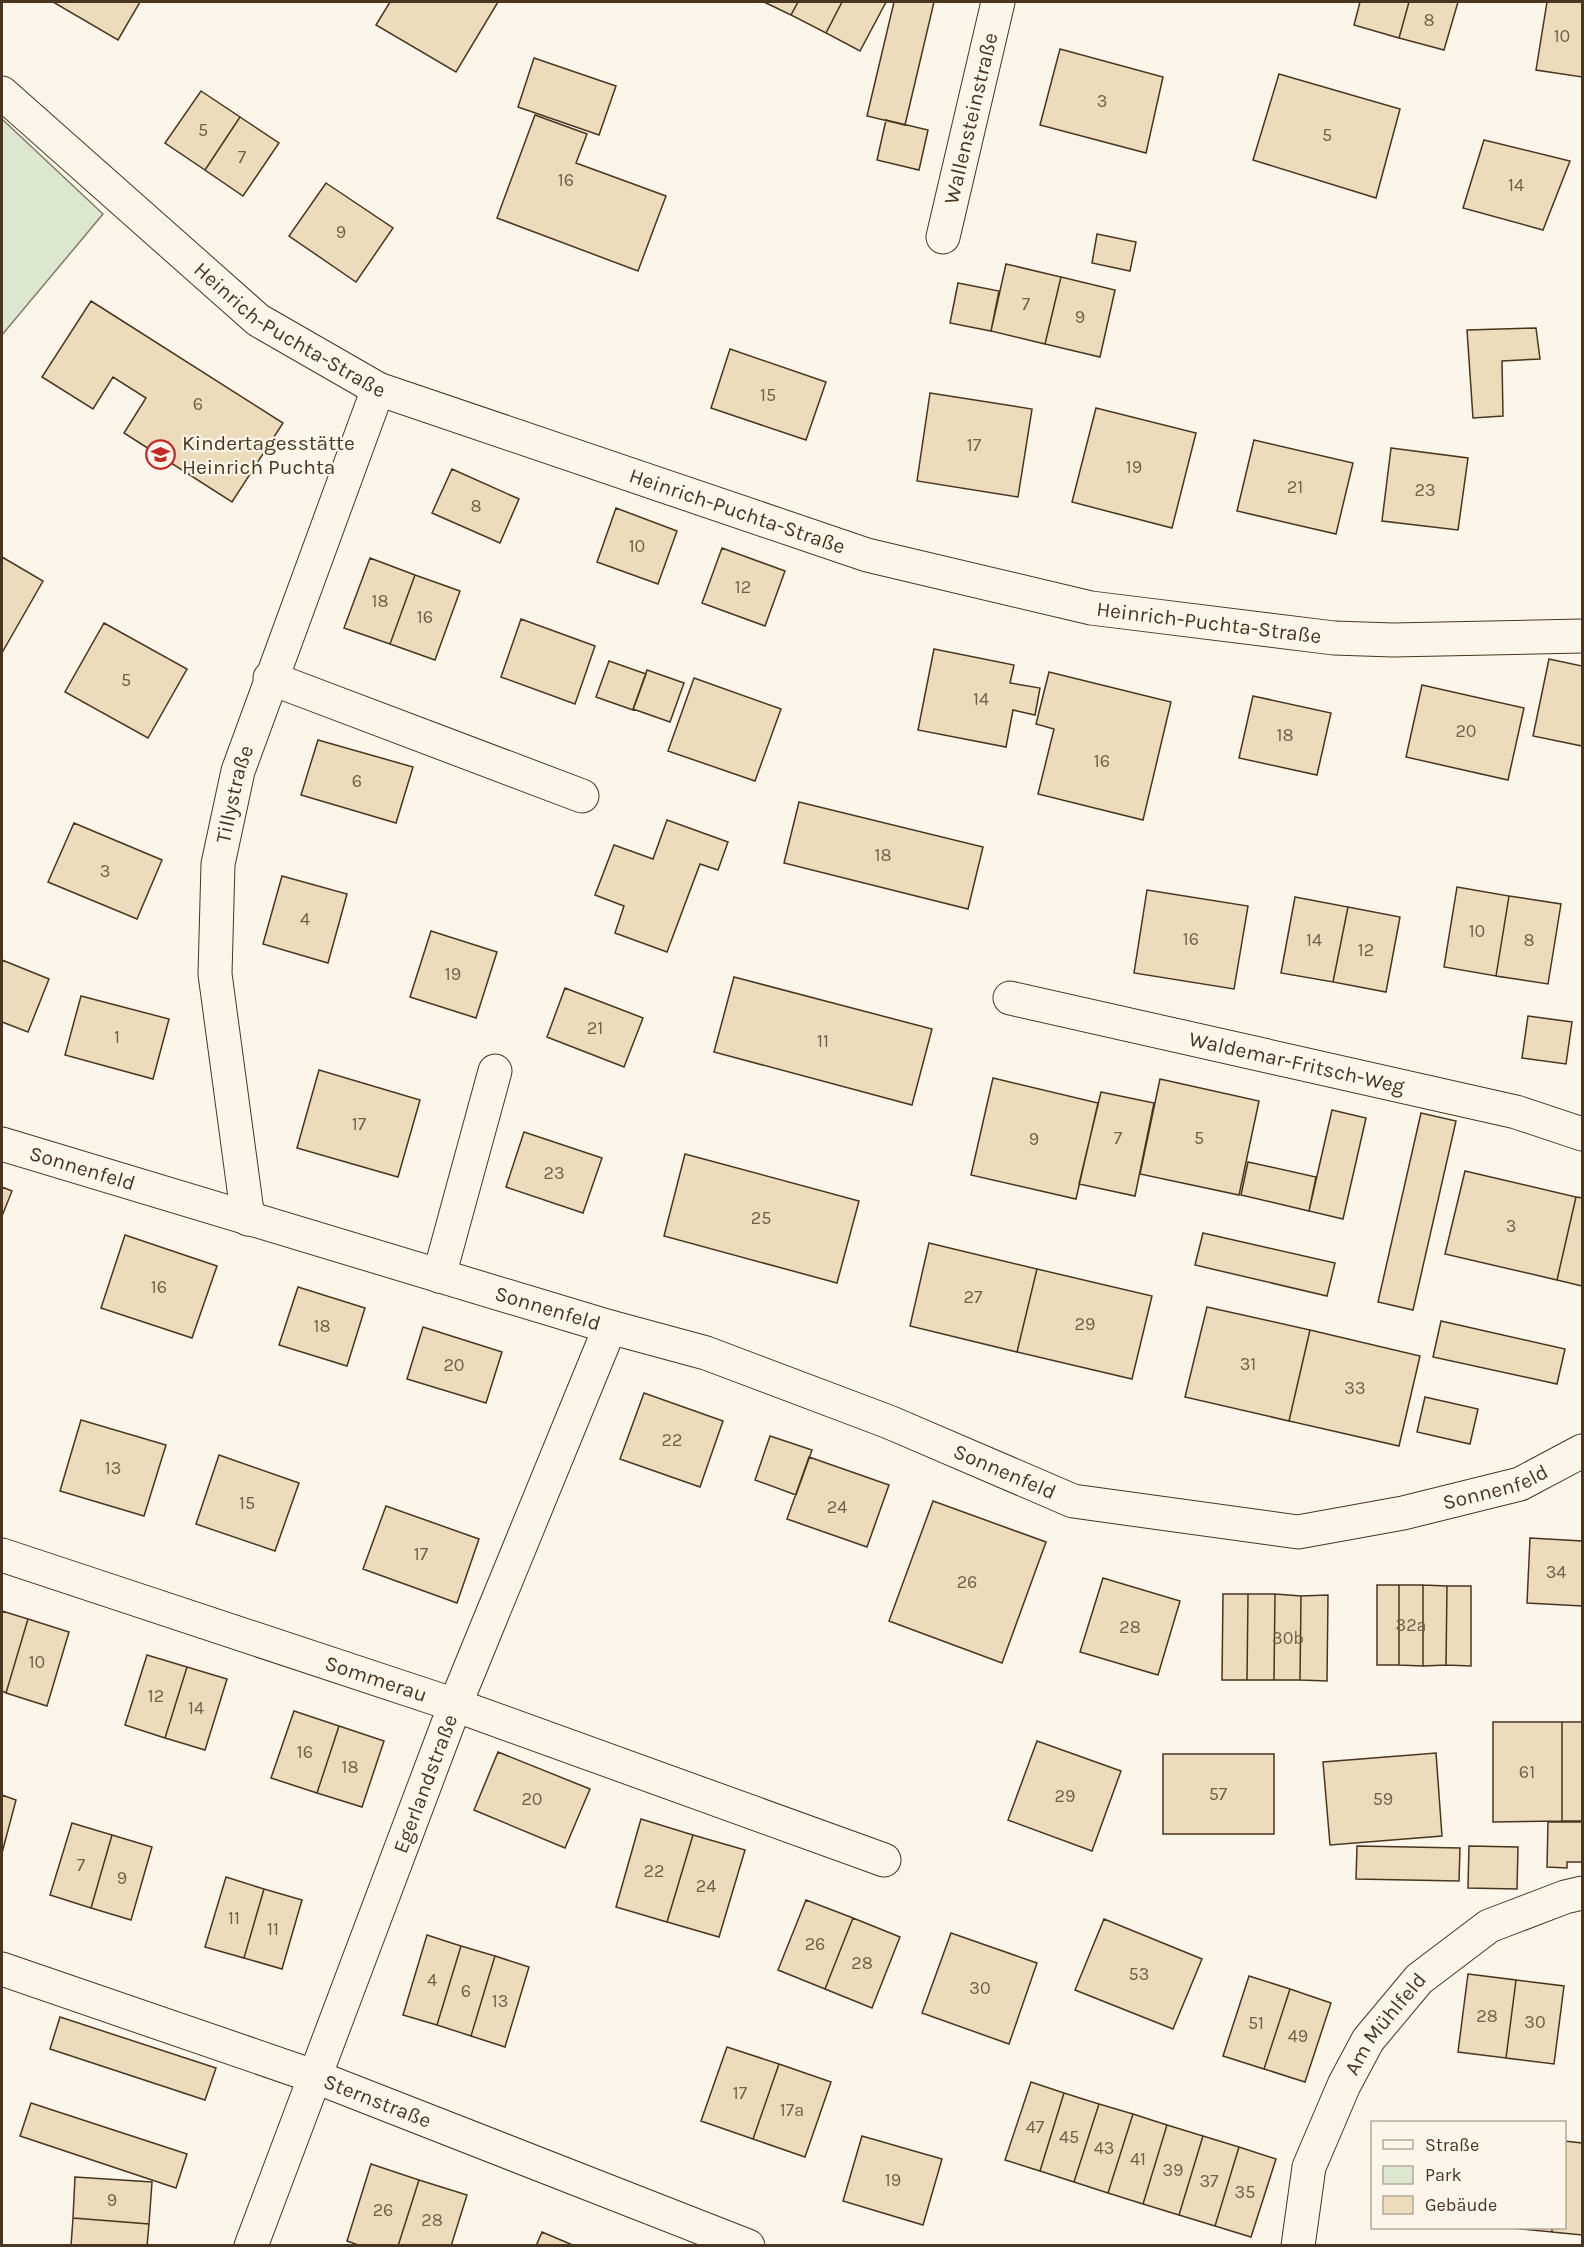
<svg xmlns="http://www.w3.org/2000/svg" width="1584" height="2247" font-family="Karla,sans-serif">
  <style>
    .green { fill: #dce7d0; stroke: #887966; stroke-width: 1.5 }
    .building { fill: #ecdcbc; stroke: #4a3520; stroke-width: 1.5 }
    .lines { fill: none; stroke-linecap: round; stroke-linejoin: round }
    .minor-casing { stroke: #4a3520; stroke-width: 35 }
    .minor { stroke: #fbf6e9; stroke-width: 33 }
    .labels { text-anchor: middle; stroke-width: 4.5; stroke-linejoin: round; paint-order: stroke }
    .number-label { font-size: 18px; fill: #725f47 }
    .street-label { font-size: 21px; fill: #4a3520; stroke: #fbf6e9 }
    .poi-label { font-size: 21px; fill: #4a3520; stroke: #fbf6e9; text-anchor: start }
  </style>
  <rect width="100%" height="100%" fill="#fbf6e9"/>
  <path class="green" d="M 2,119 L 103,214 L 2,335 Z"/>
  <path class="building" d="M 53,2 L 140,2 L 118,40 Z
    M 390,2 L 498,2 L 456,72 L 376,25 Z
    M 764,2 L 798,2 L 791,15 Z
    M 798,2 L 842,2 L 826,33 L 791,15 Z
    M 842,2 L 886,2 L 860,51 L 826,33 Z
    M 894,2 L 934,2 L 905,125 L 867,116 Z
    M 1360,2 L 1409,2 L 1399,38 L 1354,25 Z
    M 1409,2 L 1458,2 L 1444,50 L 1399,38 Z
    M 1547,2 L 1582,2 L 1582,77 L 1536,70 Z
    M 1060,49 L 1163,77 L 1146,153 L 1040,125 Z
    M 534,58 L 616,86 L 599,135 L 518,107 Z
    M 1279,74 L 1400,109 L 1376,198 L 1253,160 Z
    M 201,91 L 240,117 L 205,170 L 165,143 Z
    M 535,115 L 587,134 L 576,163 L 666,196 L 638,271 L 497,218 Z
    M 240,117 L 279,143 L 243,196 L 205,170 Z
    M 886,120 L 928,130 L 919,170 L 877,160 Z
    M 1484,140 L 1570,161 L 1543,230 L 1463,208 Z
    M 326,183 L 393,228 L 356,282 L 289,236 Z
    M 1097,234 L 1136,242 L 1130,271 L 1092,263 Z
    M 1006,264 L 1061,277 L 1045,344 L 991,331 Z
    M 1061,277 L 1115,290 L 1100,357 L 1045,344 Z
    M 958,283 L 999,291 L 991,331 L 950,323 Z
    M 91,301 L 283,423 L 232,502 L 124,433 L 146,398 L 113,377 L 93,409 L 42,377 Z
    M 1536,328 L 1540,359 L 1502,361 L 1503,416 L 1473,418 L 1467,330 Z
    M 730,349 L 826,382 L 806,440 L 711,408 Z
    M 930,393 L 1032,409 L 1018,497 L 917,481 Z
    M 1096,408 L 1196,433 L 1172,528 L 1072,502 Z
    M 1254,440 L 1353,463 L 1336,534 L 1237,511 Z
    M 1391,448 L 1468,458 L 1458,530 L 1382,521 Z
    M 452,469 L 519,499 L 500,543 L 432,513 Z
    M 616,508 L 677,531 L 658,584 L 597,562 Z
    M 722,548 L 785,571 L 765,626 L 702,603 Z
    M 2,557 L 43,581 L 3,651 L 2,651 Z
    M 370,558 L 415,575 L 390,644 L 344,628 Z
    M 415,575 L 460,591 L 435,660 L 390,644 Z
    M 521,619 L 595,646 L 575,704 L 501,677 Z
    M 104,623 L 187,669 L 148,738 L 65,692 Z
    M 934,649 L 1014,665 L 1010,683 L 1040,688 L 1035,715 L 1013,710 L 1006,747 L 918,730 Z
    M 1549,659 L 1582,666 L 1582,746 L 1533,736 Z
    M 609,661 L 646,674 L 633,710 L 596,697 Z
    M 647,670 L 684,683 L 670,722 L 633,709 Z
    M 1049,672 L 1171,702 L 1143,820 L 1038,794 L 1054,729 L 1036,724 Z
    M 694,678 L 781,709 L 755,781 L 668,751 Z
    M 1422,685 L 1524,708 L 1508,780 L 1406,757 Z
    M 1253,696 L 1331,713 L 1317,775 L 1239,758 Z
    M 318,740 L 413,767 L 396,823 L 301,795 Z
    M 799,802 L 983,847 L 968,909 L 784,863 Z
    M 667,820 L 728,842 L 718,870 L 700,864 L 667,952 L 615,933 L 624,906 L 595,895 L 614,845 L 653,859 Z
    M 74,823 L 162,860 L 137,919 L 48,882 Z
    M 282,876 L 347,894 L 328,963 L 263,944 Z
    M 1457,887 L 1509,896 L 1496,976 L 1444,967 Z
    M 1147,890 L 1248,906 L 1234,989 L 1134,973 Z
    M 1509,896 L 1561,904 L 1548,984 L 1496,976 Z
    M 1295,897 L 1348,907 L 1333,982 L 1281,973 Z
    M 1348,907 L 1400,917 L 1386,992 L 1333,982 Z
    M 431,931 L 497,952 L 476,1018 L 410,997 Z
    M 2,960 L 49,979 L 28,1032 L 2,1022 Z
    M 734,977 L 932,1029 L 912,1105 L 714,1052 Z
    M 565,988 L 643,1018 L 624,1067 L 547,1037 Z
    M 81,996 L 169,1019 L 153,1079 L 65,1055 Z
    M 1528,1016 L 1572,1022 L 1566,1064 L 1522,1058 Z
    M 319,1070 L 420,1100 L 398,1177 L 297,1148 Z
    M 993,1078 L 1098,1103 L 1076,1199 L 971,1175 Z
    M 1160,1079 L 1259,1101 L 1239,1195 L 1140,1174 Z
    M 1101,1092 L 1154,1103 L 1135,1196 L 1079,1184 Z
    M 1332,1110 L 1366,1118 L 1343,1219 L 1309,1211 Z
    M 1421,1113 L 1456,1121 L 1413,1310 L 1378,1302 Z
    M 524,1132 L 602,1158 L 583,1213 L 506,1187 Z
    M 685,1154 L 859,1201 L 837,1283 L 664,1236 Z
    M 1248,1162 L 1316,1177 L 1309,1211 L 1241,1195 Z
    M 1465,1171 L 1576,1197 L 1557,1280 L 1445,1254 Z
    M 2,1187 L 12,1191 L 2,1216 Z
    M 1576,1197 L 1582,1198 L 1582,1286 L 1557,1280 Z
    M 1203,1233 L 1335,1263 L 1327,1296 L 1195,1265 Z
    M 125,1235 L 217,1266 L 192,1338 L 101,1308 Z
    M 929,1243 L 1037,1269 L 1017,1352 L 910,1326 Z
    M 1037,1269 L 1152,1296 L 1132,1379 L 1017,1352 Z
    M 298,1287 L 365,1308 L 347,1366 L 279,1345 Z
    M 1207,1307 L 1310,1330 L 1289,1421 L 1185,1397 Z
    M 1441,1321 L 1565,1349 L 1557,1384 L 1433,1357 Z
    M 423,1327 L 502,1352 L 486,1403 L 407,1379 Z
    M 1310,1330 L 1420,1356 L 1399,1446 L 1289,1421 Z
    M 644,1393 L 723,1421 L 700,1487 L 620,1459 Z
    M 1425,1397 L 1478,1409 L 1470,1444 L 1417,1432 Z
    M 81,1420 L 166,1445 L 144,1516 L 60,1491 Z
    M 770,1436 L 812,1450 L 796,1495 L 755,1480 Z
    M 219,1455 L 299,1483 L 275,1551 L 196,1524 Z
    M 809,1457 L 889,1485 L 867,1547 L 787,1519 Z
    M 933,1501 L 1046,1542 L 1002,1663 L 889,1621 Z
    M 386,1506 L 479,1539 L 457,1603 L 363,1569 Z
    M 1530,1538 L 1582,1541 L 1582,1606 L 1527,1603 Z
    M 1103,1578 L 1180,1601 L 1158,1675 L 1080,1652 Z
    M 1377,1585 L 1399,1585 L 1399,1665 L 1377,1665 Z
    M 1399,1585 L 1423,1585 L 1423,1666 L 1399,1665 Z
    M 1423,1585 L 1447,1586 L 1446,1665 L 1423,1666 Z
    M 1447,1586 L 1471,1586 L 1471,1666 L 1446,1665 Z
    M 1223,1594 L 1248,1594 L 1247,1680 L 1222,1680 Z
    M 1248,1594 L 1275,1594 L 1274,1680 L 1247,1680 Z
    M 1275,1594 L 1301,1596 L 1300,1680 L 1274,1680 Z
    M 1328,1595 L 1327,1681 L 1300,1680 L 1301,1596 Z
    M 2,1611 L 28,1619 L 6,1693 L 2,1691 Z
    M 28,1619 L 69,1632 L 47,1706 L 6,1693 Z
    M 147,1655 L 187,1667 L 165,1738 L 125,1725 Z
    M 187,1667 L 227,1679 L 205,1750 L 165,1738 Z
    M 294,1711 L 339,1726 L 317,1793 L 271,1778 Z
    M 1493,1722 L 1562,1722 L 1562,1821 L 1493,1822 Z
    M 1562,1722 L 1582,1722 L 1582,1821 L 1562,1821 Z
    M 339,1726 L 384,1741 L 362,1807 L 317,1793 Z
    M 1037,1741 L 1121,1771 L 1092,1851 L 1008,1820 Z
    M 498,1752 L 590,1789 L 565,1848 L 474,1810 Z
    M 1436,1753 L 1442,1836 L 1330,1845 L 1323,1762 Z
    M 1163,1754 L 1274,1754 L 1274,1834 L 1163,1834 Z
    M 2,1795 L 16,1800 L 2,1853 Z
    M 641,1819 L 693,1835 L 667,1922 L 616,1907 Z
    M 1548,1822 L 1582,1822 L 1582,1862 L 1567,1862 L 1567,1868 L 1547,1867 Z
    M 72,1823 L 112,1835 L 91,1908 L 50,1895 Z
    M 112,1835 L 152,1847 L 131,1920 L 91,1908 Z
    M 693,1835 L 745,1850 L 719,1937 L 667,1922 Z
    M 1357,1846 L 1460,1848 L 1459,1881 L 1356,1879 Z
    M 1469,1846 L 1518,1847 L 1517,1889 L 1468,1888 Z
    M 226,1877 L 264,1889 L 244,1958 L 205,1947 Z
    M 264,1889 L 302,1900 L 282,1969 L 244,1958 Z
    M 806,1900 L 853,1918 L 825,1989 L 778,1970 Z
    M 853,1918 L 900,1937 L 872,2008 L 825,1989 Z
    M 1104,1919 L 1202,1959 L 1173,2029 L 1075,1990 Z
    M 951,1933 L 1037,1963 L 1009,2044 L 922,2013 Z
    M 427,1935 L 461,1946 L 437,2025 L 403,2015 Z
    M 461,1946 L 495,1956 L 471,2036 L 437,2025 Z
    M 495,1956 L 529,1967 L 505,2047 L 471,2036 Z
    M 1468,1974 L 1516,1980 L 1506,2058 L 1458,2052 Z
    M 1249,1976 L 1290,1989 L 1264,2069 L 1223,2056 Z
    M 1516,1980 L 1564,1986 L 1554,2064 L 1506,2058 Z
    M 1290,1989 L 1331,2003 L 1305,2082 L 1264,2069 Z
    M 60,2017 L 216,2068 L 205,2100 L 50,2049 Z
    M 727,2047 L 779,2064 L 753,2139 L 701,2121 Z
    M 779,2064 L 831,2082 L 805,2157 L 753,2139 Z
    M 1031,2082 L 1064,2093 L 1040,2171 L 1005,2160 Z
    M 1064,2093 L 1099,2104 L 1074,2182 L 1040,2171 Z
    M 31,2103 L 187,2154 L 176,2188 L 20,2136 Z
    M 1099,2104 L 1133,2114 L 1108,2193 L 1074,2182 Z
    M 1133,2114 L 1167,2125 L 1143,2204 L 1108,2193 Z
    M 1167,2125 L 1203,2136 L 1179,2215 L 1143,2204 Z
    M 862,2136 L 942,2159 L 923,2225 L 843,2201 Z
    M 1203,2136 L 1239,2147 L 1215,2226 L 1179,2215 Z
    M 1564,2141 L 1582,2143 L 1582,2235 L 1552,2232 L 1552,2228 L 1564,2228 Z
    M 1239,2147 L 1276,2159 L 1251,2237 L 1215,2226 Z
    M 371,2164 L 419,2180 L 398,2246 L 361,2246 L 347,2241 Z
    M 75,2177 L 152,2182 L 149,2224 L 73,2218 Z
    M 419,2180 L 467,2195 L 451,2246 L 398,2246 Z
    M 73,2218 L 149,2224 L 147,2246 L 71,2246 Z
    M 1511,2228 L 1552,2228 L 1552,2232 Z
    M 542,2232 L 575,2246 L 536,2246 Z"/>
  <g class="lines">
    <defs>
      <g id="minor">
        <path id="s1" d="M 2,93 L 258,320 L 378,389 L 867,555 L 1091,608 L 1334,638 L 1393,640 L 1582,636"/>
        <path id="s2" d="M 943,237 L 998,2"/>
        <path d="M 270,678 L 582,796"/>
        <path id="s3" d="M 1010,998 L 1516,1112 L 1582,1134"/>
        <path id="s4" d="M 2,1144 L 610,1327 L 706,1353 L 889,1422 L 1073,1501 L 1298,1532 L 1403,1513 L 1520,1484 L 1582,1451"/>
        <path id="s5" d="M 248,1219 L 215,974 L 218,864 L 238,771 L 378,389"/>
        <path d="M 439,1276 L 495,1071"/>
        <path id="s6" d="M 2,1555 L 455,1705 L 884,1860"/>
        <path id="s7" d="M 2,1969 L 316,2077 L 748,2246"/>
        <path id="s8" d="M 251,2246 L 455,1705 L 610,1327"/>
        <path id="s9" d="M 1298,2246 L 1309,2167 L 1344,2085 L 1368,2040 L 1419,1979 L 1489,1926 L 1565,1897 L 1582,1893"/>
      </g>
    </defs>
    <use href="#minor" class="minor-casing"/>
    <use href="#minor" class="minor"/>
  </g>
  <defs>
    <symbol id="school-ring" viewBox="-11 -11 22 22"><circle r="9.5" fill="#fbf6e9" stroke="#c62828" stroke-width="1.5"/><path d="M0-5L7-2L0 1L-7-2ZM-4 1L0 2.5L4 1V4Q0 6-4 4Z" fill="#c62828"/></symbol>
  </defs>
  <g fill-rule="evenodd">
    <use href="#school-ring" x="144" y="438" width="33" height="33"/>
  </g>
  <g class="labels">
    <g class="number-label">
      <text x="1429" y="26">8</text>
      <text x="1562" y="42">10</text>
      <text x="1102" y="107">3</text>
      <text x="203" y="136">5</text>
      <text x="1327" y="141">5</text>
      <text x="242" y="163">7</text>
      <text x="566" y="186">16</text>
      <text x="1516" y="191">14</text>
      <text x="341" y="238">9</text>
      <text x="1026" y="310">7</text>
      <text x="1080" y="323">9</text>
      <text x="768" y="401">15</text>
      <text x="198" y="410">6</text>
      <text x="974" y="451">17</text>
      <text x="1134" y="473">19</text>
      <text x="1295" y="493">21</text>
      <text x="1425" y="496">23</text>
      <text x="476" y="512">8</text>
      <text x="637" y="552">10</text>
      <text x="743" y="593">12</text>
      <text x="380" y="607">18</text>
      <text x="425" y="623">16</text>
      <text x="126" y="686">5</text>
      <text x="981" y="705">14</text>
      <text x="1466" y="737">20</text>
      <text x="1285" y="741">18</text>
      <text x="1102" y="767">16</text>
      <text x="357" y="787">6</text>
      <text x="883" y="861">18</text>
      <text x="105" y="877">3</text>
      <text x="305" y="925">4</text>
      <text x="1477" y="937">10</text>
      <text x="1191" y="945">16</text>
      <text x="1314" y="946">14</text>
      <text x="1529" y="946">8</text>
      <text x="1366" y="956">12</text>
      <text x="453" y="980">19</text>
      <text x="595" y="1034">21</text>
      <text x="117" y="1043">1</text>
      <text x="823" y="1047">11</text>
      <text x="359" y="1130">17</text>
      <text x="1118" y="1144">7</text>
      <text x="1199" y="1144">5</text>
      <text x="1034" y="1145">9</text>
      <text x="554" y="1179">23</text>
      <text x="761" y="1224">25</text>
      <text x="1511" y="1232">3</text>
      <text x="159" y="1293">16</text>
      <text x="973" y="1303">27</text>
      <text x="1085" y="1330">29</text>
      <text x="322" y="1332">18</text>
      <text x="1248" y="1370">31</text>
      <text x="454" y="1371">20</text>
      <text x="1355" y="1394">33</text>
      <text x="672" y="1446">22</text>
      <text x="113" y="1474">13</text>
      <text x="247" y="1509">15</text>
      <text x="837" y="1513">24</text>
      <text x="421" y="1560">17</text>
      <text x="1556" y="1578">34</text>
      <text x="967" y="1588">26</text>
      <text x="1411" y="1631">32a</text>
      <text x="1130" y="1633">28</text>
      <text x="1288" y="1644">30b</text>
      <text x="37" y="1668">10</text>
      <text x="156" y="1702">12</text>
      <text x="196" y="1714">14</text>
      <text x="305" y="1758">16</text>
      <text x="350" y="1773">18</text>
      <text x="1527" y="1778">61</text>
      <text x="1218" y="1800">57</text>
      <text x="1065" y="1802">29</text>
      <text x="532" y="1805">20</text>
      <text x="1383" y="1805">59</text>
      <text x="81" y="1871">7</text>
      <text x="654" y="1877">22</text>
      <text x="122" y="1884">9</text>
      <text x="706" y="1892">24</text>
      <text x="234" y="1924">11</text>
      <text x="273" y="1935">11</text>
      <text x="815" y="1950">26</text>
      <text x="862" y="1969">28</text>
      <text x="1139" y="1980">53</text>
      <text x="432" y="1986">4</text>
      <text x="980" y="1994">30</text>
      <text x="466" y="1997">6</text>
      <text x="500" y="2007">13</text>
      <text x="1487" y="2022">28</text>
      <text x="1535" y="2028">30</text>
      <text x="1256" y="2029">51</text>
      <text x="1298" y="2042">49</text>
      <text x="740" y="2099">17</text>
      <text x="792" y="2116">17a</text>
      <text x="1035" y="2133">47</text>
      <text x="1069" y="2143">45</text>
      <text x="1104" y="2154">43</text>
      <text x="1138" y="2165">41</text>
      <text x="1173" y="2176">39</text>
      <text x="893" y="2186">19</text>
      <text x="1209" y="2187">37</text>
      <text x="1245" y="2198">35</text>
      <text x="112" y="2206">9</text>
      <text x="383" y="2216">26</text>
      <text x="432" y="2226">28</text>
    </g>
    <g class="street-label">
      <text dy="7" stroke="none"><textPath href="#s2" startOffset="122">Wallensteinstraße</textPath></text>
      <text dy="7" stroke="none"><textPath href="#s1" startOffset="374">Heinrich-Puchta-Straße</textPath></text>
      <text dy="7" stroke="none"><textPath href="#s1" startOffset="860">Heinrich-Puchta-Straße</textPath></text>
      <text dy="7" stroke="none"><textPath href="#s1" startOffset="1346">Heinrich-Puchta-Straße</textPath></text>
      <text dy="7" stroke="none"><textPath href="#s5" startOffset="429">Tillystraße</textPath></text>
      <text dy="7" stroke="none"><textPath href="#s3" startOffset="294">Waldemar-Fritsch-Weg</textPath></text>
      <text dy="7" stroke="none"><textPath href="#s4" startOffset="84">Sonnenfeld</textPath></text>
      <text dy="7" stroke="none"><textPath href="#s4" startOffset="570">Sonnenfeld</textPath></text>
      <text dy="7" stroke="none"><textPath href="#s4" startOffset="1056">Sonnenfeld</textPath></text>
      <text dy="7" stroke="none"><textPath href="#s4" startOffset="1560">Sonnenfeld</textPath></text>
      <text dy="7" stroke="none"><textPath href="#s6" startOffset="394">Sommerau</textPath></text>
      <text dy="7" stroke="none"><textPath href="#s8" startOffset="494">Egerlandstraße</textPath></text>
      <text dy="7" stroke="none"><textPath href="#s9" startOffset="243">Am Mühlfeld</textPath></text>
      <text dy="7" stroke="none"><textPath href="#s7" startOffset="398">Sternstraße</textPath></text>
    </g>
    <g class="poi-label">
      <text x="182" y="450">Kindertagesstätte<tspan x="182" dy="24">Heinrich Puchta</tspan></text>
    </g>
  </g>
  <rect width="1584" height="2247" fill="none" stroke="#4a3520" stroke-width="6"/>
  <rect x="1371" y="2121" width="195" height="108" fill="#fbf6e9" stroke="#b4a999" stroke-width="1.5"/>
  <rect x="1383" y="2140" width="30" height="9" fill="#fbf6e9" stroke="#b4a999" stroke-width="1.5"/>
  <text x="1425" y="2151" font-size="18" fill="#4a3520">Straße</text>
  <rect x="1383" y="2166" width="30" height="18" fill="#dce7d0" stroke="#b4a999" stroke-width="1.5"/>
  <text x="1425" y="2181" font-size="18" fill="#4a3520">Park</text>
  <rect x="1383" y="2196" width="30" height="18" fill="#ecdcbc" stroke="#b4a999" stroke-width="1.5"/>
  <text x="1425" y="2211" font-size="18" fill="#4a3520">Gebäude</text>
</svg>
